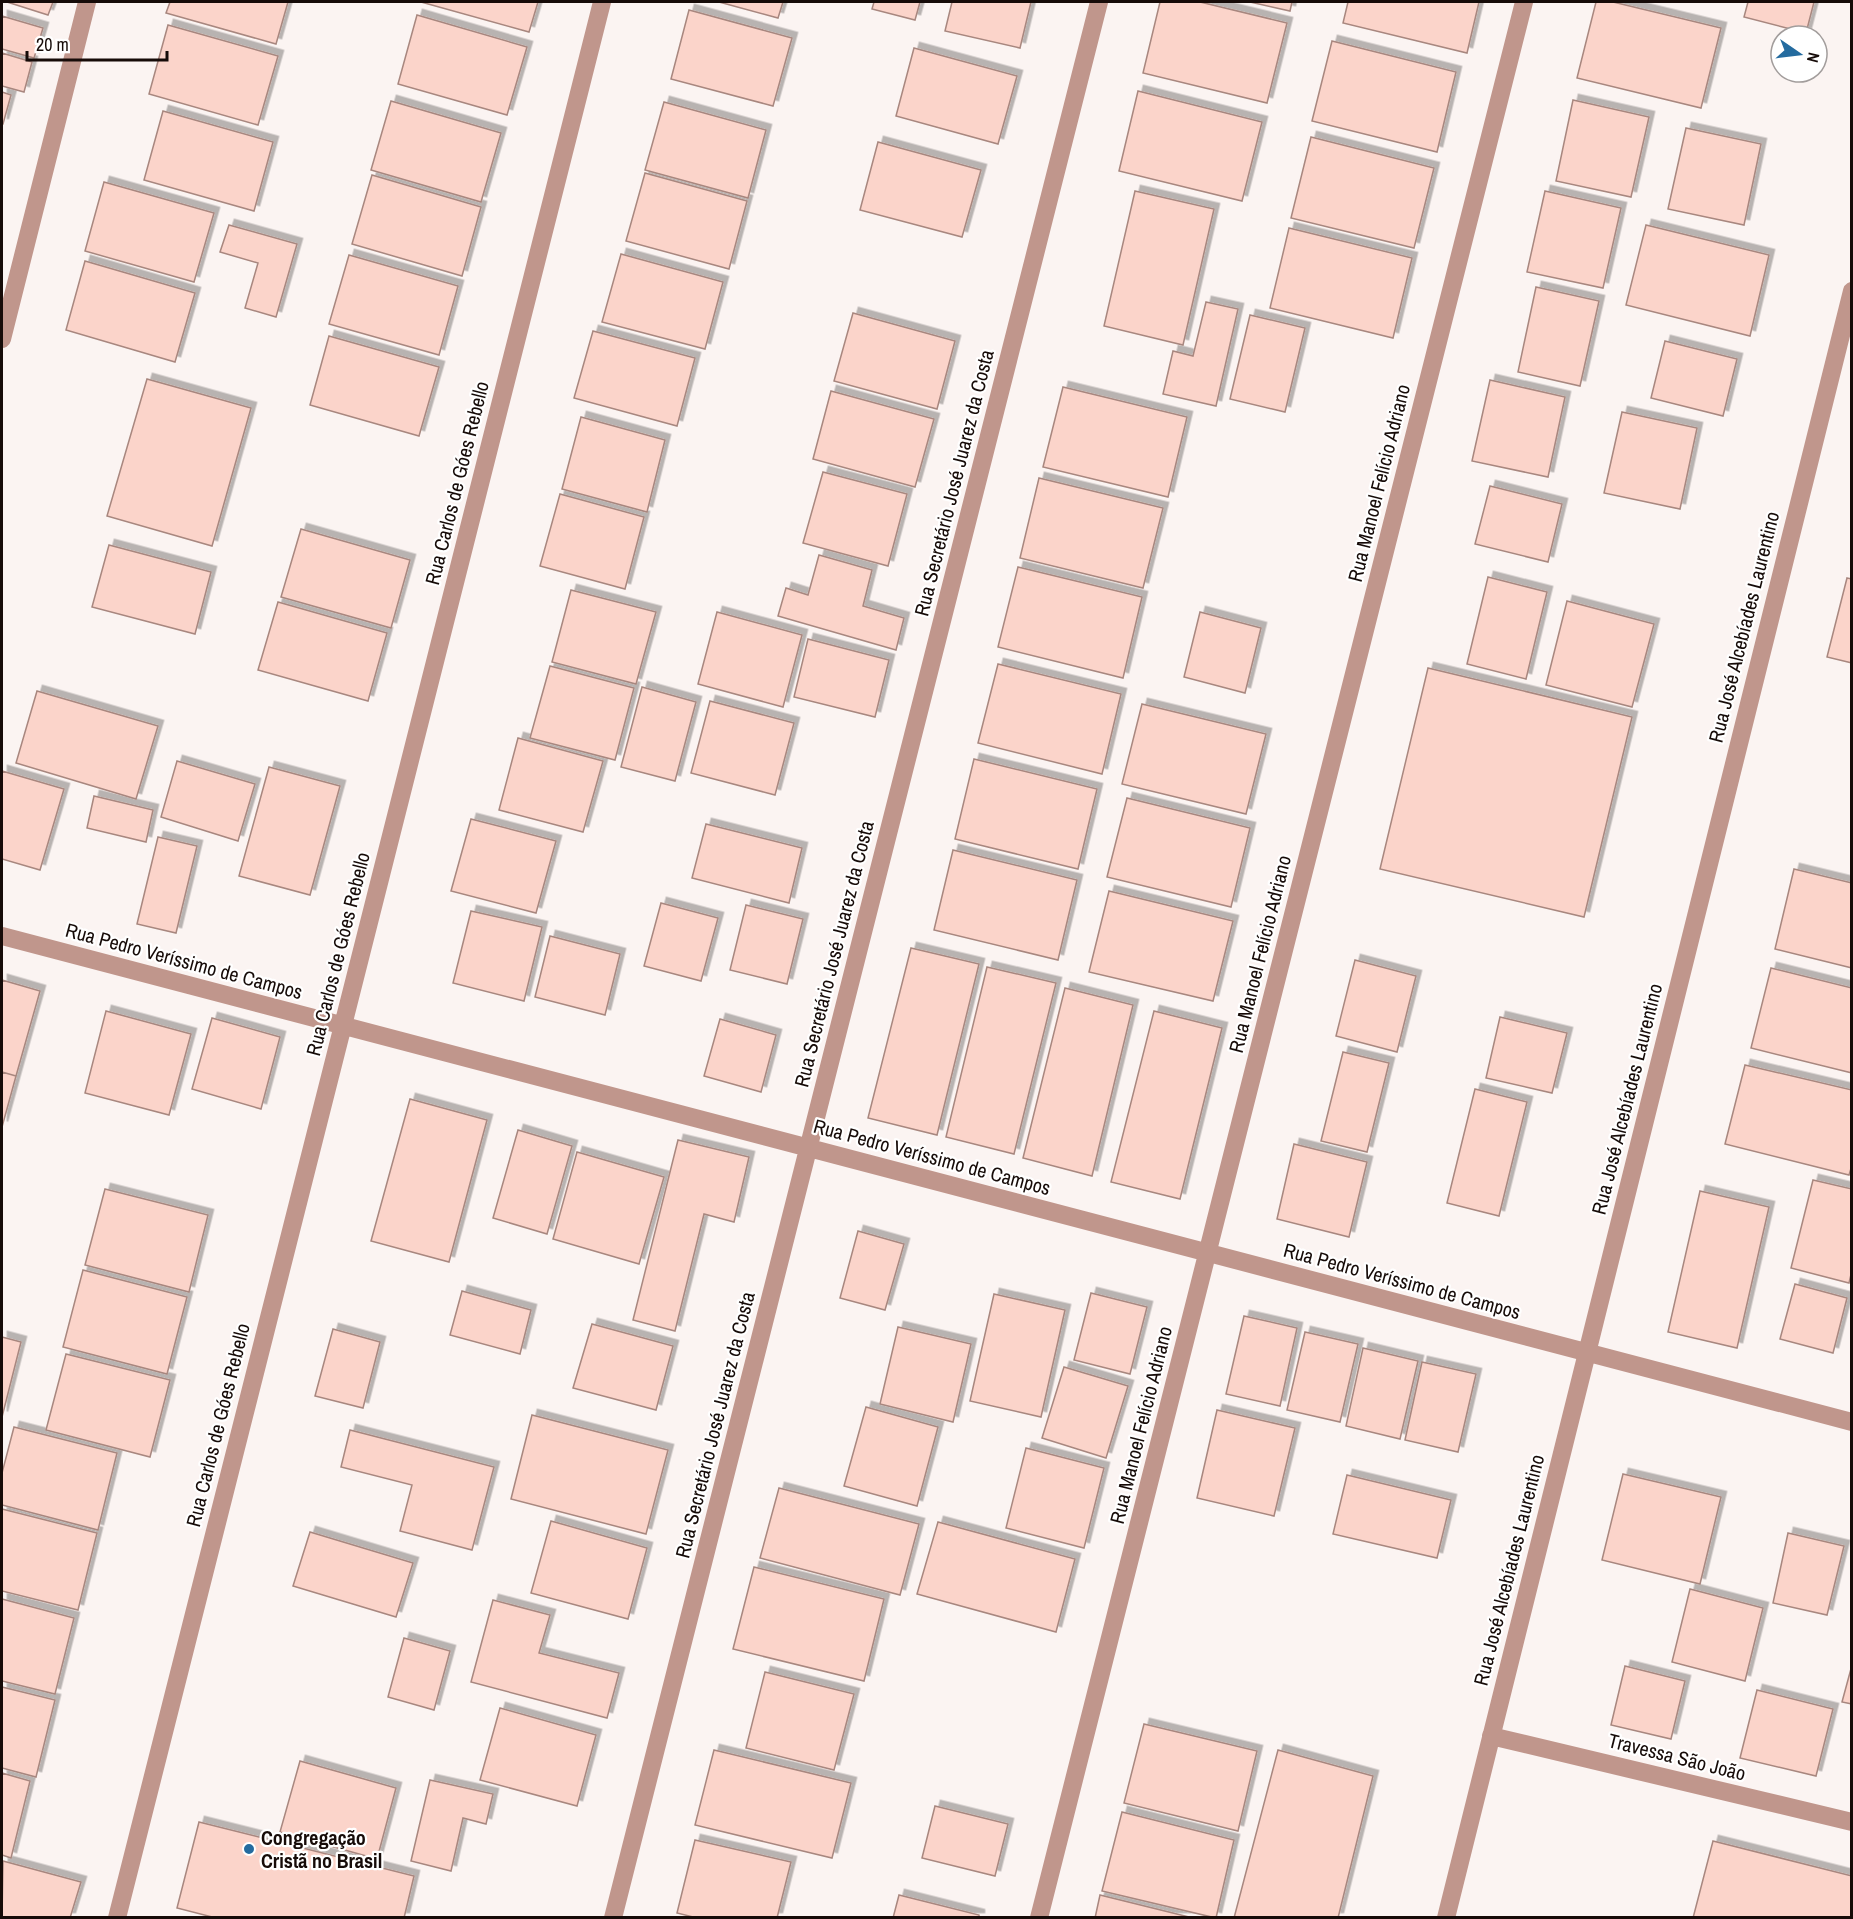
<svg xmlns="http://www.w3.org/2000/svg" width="1853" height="1919" font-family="'Archivo Narrow',sans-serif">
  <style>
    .building { fill: #fbd4ca; stroke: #a8877f; stroke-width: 1.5; filter: url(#shadow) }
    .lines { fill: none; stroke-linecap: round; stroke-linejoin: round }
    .minor { stroke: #c0968c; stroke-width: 18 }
    .poi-dot { fill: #246b9f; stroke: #fff; stroke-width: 2 }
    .labels { text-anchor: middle; stroke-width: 4.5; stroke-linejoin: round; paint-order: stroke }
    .street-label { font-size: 20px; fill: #160b08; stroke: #fff }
    .poi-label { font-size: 20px; font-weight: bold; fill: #160b08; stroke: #fff; text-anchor: start }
  </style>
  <defs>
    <filter id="shadow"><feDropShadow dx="5.5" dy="-5.5" stdDeviation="0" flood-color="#0004"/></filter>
  </defs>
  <rect width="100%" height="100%" fill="#fbf4f2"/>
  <path class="building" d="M 7,2 L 53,2 L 48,15 Z
    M 170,2 L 288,2 L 276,44 L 166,13 Z
    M 421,2 L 538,2 L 529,32 Z
    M 719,2 L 783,2 L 778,18 Z
    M 874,2 L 920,2 L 915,20 L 872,9 Z
    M 952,2 L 1031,2 L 1020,48 L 945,31 Z
    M 1160,2 L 1200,2 L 1287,23 L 1267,103 L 1143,73 Z
    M 1250,2 L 1292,2 L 1290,11 Z
    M 1348,2 L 1479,2 L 1467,53 L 1343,23 Z
    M 1596,2 L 1613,2 L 1721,28 L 1701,108 L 1577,78 Z
    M 1748,2 L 1814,2 L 1806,33 L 1744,17 Z
    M 689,10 L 792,38 L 773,106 L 671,79 Z
    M 417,15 L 527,47 L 507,115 L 398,84 Z
    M 2,16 L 43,28 L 34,58 L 2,49 Z
    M 168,25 L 278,56 L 258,125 L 149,94 Z
    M 1332,41 L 1456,72 L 1437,152 L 1312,121 Z
    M 914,48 L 1017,76 L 998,144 L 896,116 Z
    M 2,53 L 32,62 L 24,92 L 2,86 Z
    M 1138,91 L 1262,122 L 1242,201 L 1119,171 Z
    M 2,92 L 11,95 L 3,124 L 2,124 Z
    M 1573,100 L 1649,117 L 1631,197 L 1556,181 Z
    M 391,101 L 501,133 L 481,202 L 371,170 Z
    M 664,102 L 766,130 L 748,198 L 645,170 Z
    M 163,111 L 273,142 L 254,211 L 144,180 Z
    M 1686,128 L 1761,144 L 1744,225 L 1668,209 Z
    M 1311,137 L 1434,168 L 1414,248 L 1291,218 Z
    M 878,142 L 981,170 L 962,237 L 860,210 Z
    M 645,173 L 747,201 L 729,269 L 626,241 Z
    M 372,175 L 481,207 L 462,276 L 352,244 Z
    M 104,182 L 214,213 L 194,282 L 85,251 Z
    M 1135,191 L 1214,209 L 1183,345 L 1104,326 Z
    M 1545,191 L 1621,208 L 1603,288 L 1527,272 Z
    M 229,225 L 297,244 L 276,317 L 245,308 L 258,263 L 220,252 Z
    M 1646,225 L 1769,255 L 1750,336 L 1626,305 Z
    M 1289,228 L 1412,258 L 1393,338 L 1270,308 Z
    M 621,254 L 723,282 L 705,349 L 602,322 Z
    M 349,255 L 458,286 L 439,355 L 329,324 Z
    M 85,261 L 195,293 L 175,362 L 66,330 Z
    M 1536,287 L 1599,301 L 1580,386 L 1518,372 Z
    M 1206,302 L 1238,309 L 1216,406 L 1163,394 L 1173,351 L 1193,356 Z
    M 853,313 L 955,341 L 937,409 L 834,381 Z
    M 1250,315 L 1305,328 L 1285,412 L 1230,399 Z
    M 593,331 L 695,358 L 677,426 L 574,398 Z
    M 329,336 L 439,367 L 419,436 L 310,405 Z
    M 1665,341 L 1737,359 L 1723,416 L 1651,398 Z
    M 147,379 L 251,408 L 212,546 L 107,516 Z
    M 1490,380 L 1565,397 L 1548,477 L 1472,461 Z
    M 1063,387 L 1187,417 L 1168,497 L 1043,467 Z
    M 831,391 L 934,419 L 915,487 L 813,459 Z
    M 1622,412 L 1697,428 L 1680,509 L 1604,493 Z
    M 581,417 L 665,440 L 647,512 L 562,489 Z
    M 823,472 L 907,494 L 888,566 L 803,543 Z
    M 1039,478 L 1163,508 L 1143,588 L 1020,558 Z
    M 1490,486 L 1562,504 L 1548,562 L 1475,544 Z
    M 560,494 L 644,517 L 625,589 L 540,566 Z
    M 301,529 L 410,560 L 391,628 L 281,597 Z
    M 109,545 L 211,572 L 195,634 L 92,607 Z
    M 819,555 L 872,570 L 863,606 L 904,618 L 896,650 L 778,616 L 786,588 L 808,595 Z
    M 1018,567 L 1142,597 L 1123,678 L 998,647 Z
    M 1488,577 L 1547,592 L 1526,679 L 1467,664 Z
    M 1847,578 L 1852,579 L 1852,663 L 1827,657 Z
    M 571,590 L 656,612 L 636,684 L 552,662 Z
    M 1567,601 L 1654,624 L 1632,707 L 1546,685 Z
    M 278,602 L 387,633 L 368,701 L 258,670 Z
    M 717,612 L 802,635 L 783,707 L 698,684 Z
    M 1200,612 L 1261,628 L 1245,693 L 1184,677 Z
    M 808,639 L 889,660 L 875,717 L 794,697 Z
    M 998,664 L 1121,694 L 1102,774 L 978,743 Z
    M 550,666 L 634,688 L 615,760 L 530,738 Z
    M 1428,668 L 1632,717 L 1584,917 L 1380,869 Z
    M 642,687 L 696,702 L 675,781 L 621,767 Z
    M 37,691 L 158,726 L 136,799 L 16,763 Z
    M 710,701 L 794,723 L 775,795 L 691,773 Z
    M 1142,704 L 1266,734 L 1246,814 L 1122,784 Z
    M 518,738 L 603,761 L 583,832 L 499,810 Z
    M 974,759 L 1097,789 L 1078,869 L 955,839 Z
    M 177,761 L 255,784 L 238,841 L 161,817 Z
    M 269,767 L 340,786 L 310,895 L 239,876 Z
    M 2,771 L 64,789 L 40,870 L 2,859 Z
    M 94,796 L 153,810 L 146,842 L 87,828 Z
    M 1127,798 L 1250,828 L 1231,907 L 1107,877 Z
    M 471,819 L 556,841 L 536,913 L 451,891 Z
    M 706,824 L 802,848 L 789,903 L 692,878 Z
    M 158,837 L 197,846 L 176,933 L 137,924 Z
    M 953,850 L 1077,880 L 1058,960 L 934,930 Z
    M 1794,869 L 1852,883 L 1852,968 L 1775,949 Z
    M 1109,891 L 1233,921 L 1213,1001 L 1089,972 Z
    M 661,903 L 718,918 L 701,981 L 644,966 Z
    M 746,905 L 803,919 L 787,984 L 730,970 Z
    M 471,911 L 542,927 L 524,1001 L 453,983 Z
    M 550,936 L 620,954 L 605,1015 L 535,997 Z
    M 911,948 L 979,964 L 937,1135 L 868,1118 Z
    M 1355,960 L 1416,976 L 1397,1052 L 1336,1036 Z
    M 987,967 L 1056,983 L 1014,1154 L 946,1137 Z
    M 1771,968 L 1852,988 L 1852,1073 L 1751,1048 Z
    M 2,980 L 40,991 L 16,1076 L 2,1072 Z
    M 1065,988 L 1133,1005 L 1092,1176 L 1023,1158 Z
    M 106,1011 L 191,1034 L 169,1115 L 85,1093 Z
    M 1154,1011 L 1222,1028 L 1180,1199 L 1111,1182 Z
    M 1500,1017 L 1567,1033 L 1552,1093 L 1486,1078 Z
    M 212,1018 L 280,1037 L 261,1109 L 192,1089 Z
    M 720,1019 L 776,1035 L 761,1092 L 704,1076 Z
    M 1343,1052 L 1389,1063 L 1367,1152 L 1321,1141 Z
    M 1745,1065 L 1852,1090 L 1852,1165 L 1849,1175 L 1725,1144 Z
    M 2,1072 L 16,1076 L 2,1127 Z
    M 1475,1089 L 1527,1102 L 1499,1216 L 1447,1203 Z
    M 410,1099 L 487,1120 L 449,1262 L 371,1241 Z
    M 518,1130 L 572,1146 L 547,1234 L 493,1218 Z
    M 678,1140 L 749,1157 L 734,1222 L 704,1214 L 675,1331 L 633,1320 Z
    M 1294,1144 L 1367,1162 L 1349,1237 L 1277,1219 Z
    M 577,1152 L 664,1177 L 639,1264 L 553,1239 Z
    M 1813,1180 L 1852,1189 L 1852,1270 L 1849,1283 L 1791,1268 Z
    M 105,1189 L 208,1215 L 189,1292 L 85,1265 Z
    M 1700,1191 L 1769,1207 L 1737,1348 L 1668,1332 Z
    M 858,1231 L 904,1244 L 885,1310 L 840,1298 Z
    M 83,1270 L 187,1297 L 167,1374 L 63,1347 Z
    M 1795,1284 L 1847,1298 L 1833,1353 L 1780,1339 Z
    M 462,1291 L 531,1310 L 520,1354 L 450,1335 Z
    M 1091,1293 L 1147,1307 L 1130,1374 L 1074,1360 Z
    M 994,1294 L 1065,1310 L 1041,1417 L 970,1401 Z
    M 1244,1316 L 1297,1328 L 1280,1406 L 1226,1394 Z
    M 592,1324 L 673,1346 L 656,1410 L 573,1388 Z
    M 898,1327 L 971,1344 L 953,1422 L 880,1404 Z
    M 333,1329 L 380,1342 L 363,1408 L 315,1396 Z
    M 1305,1332 L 1358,1344 L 1340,1422 L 1287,1410 Z
    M 2,1337 L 21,1342 L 2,1417 Z
    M 1363,1348 L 1418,1361 L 1400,1439 L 1346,1426 Z
    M 66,1354 L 170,1380 L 150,1457 L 46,1430 Z
    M 1422,1362 L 1476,1374 L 1458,1452 L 1405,1440 Z
    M 1064,1367 L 1128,1386 L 1106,1458 L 1042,1438 Z
    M 866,1407 L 938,1427 L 917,1506 L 844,1486 Z
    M 1217,1410 L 1295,1428 L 1274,1516 L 1197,1498 Z
    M 532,1415 L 668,1450 L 646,1534 L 511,1499 Z
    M 14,1427 L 117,1453 L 98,1530 L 2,1505 L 2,1473 Z
    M 350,1430 L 494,1467 L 472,1550 L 400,1531 L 412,1485 L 341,1467 Z
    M 1026,1448 L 1104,1468 L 1084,1548 L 1006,1528 Z
    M 1623,1474 L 1721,1497 L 1700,1584 L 1602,1560 Z
    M 1347,1475 L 1451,1500 L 1437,1558 L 1333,1534 Z
    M 779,1488 L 919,1524 L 900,1595 L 760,1558 Z
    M 2,1509 L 97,1533 L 78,1610 L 2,1591 Z
    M 551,1521 L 647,1548 L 628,1619 L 531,1593 Z
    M 938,1522 L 1075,1559 L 1056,1632 L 917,1594 Z
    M 310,1532 L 413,1563 L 396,1617 L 293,1586 Z
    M 1788,1533 L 1844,1546 L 1827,1615 L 1773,1603 Z
    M 754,1567 L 884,1599 L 864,1681 L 733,1649 Z
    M 1690,1589 L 1763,1608 L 1745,1681 L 1672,1662 Z
    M 2,1599 L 74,1618 L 55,1694 L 2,1681 Z
    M 493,1600 L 550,1615 L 539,1653 L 619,1673 L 607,1718 L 471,1682 Z
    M 404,1638 L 450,1651 L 434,1710 L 388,1697 Z
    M 1852,1665 L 1852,1704 L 1842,1702 Z
    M 1625,1666 L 1685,1681 L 1671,1739 L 1611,1725 Z
    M 765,1672 L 854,1694 L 834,1770 L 746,1748 Z
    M 2,1687 L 55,1700 L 36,1777 L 2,1768 Z
    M 1757,1690 L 1833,1709 L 1816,1776 L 1740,1758 Z
    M 500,1708 L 596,1735 L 577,1806 L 480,1780 Z
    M 1144,1724 L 1257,1751 L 1238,1831 L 1124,1803 Z
    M 714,1750 L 851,1783 L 832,1858 L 695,1825 Z
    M 1278,1750 L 1373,1776 L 1338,1918 L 1234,1918 Z
    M 300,1761 L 396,1788 L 377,1859 L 280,1832 Z
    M 2,1773 L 30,1781 L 11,1858 L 2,1855 Z
    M 430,1780 L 493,1794 L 486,1824 L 463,1818 L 451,1871 L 411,1861 Z
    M 935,1806 L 1008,1824 L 995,1876 L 922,1858 Z
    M 1122,1812 L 1234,1840 L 1216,1918 L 1102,1891 Z
    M 199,1822 L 414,1876 L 404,1918 L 216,1918 L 177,1908 Z
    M 695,1840 L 791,1862 L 777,1918 L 697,1918 L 677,1913 Z
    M 1713,1841 L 1852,1876 L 1852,1918 L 1693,1918 Z
    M 3,1861 L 81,1882 L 70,1918 L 2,1918 Z
    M 899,1895 L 979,1915 L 979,1918 L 893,1918 Z
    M 1100,1895 L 1193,1918 L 1095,1918 Z"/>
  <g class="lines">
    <path class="minor" d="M 2,339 L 87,2
      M 2,936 L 1852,1422
      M 1491,1736 L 1852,1822
      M 117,1918 L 602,2
      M 613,1918 L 1099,2
      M 1039,1918 L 1524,2
      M 1446,1918 L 1852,291"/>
  </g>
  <circle class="poi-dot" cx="249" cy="1849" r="6"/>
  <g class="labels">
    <g class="street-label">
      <text transform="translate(457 483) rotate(-76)" y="7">Rua Carlos de Góes Rebello</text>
      <text transform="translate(954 483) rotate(-76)" y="7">Rua Secretário José Juarez da Costa</text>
      <text transform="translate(1379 483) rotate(-76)" y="7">Rua Manoel Felício Adriano</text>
      <text transform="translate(1744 627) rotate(-76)" y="7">Rua José Alcebíades Laurentino</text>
      <text transform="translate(338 954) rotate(-76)" y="7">Rua Carlos de Góes Rebello</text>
      <text transform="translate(834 954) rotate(-76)" y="7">Rua Secretário José Juarez da Costa</text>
      <text transform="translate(1260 954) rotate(-76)" y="7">Rua Manoel Felício Adriano</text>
      <text transform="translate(184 961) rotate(15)" y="7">Rua Pedro Veríssimo de Campos</text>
      <text transform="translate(1627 1099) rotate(-76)" y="7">Rua José Alcebíades Laurentino</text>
      <text transform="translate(932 1157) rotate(15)" y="7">Rua Pedro Veríssimo de Campos</text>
      <text transform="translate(1402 1281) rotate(15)" y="7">Rua Pedro Veríssimo de Campos</text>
      <text transform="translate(218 1425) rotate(-76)" y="7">Rua Carlos de Góes Rebello</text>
      <text transform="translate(715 1425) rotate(-76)" y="7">Rua Secretário José Juarez da Costa</text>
      <text transform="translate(1141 1425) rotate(-76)" y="7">Rua Manoel Felício Adriano</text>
      <text transform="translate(1509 1570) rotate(-76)" y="7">Rua José Alcebíades Laurentino</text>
      <text transform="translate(1677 1757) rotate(14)" y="7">Travessa São João</text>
    </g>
    <g class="poi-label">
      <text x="261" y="1845">Congregação<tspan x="261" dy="23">Cristã no Brasil</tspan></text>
    </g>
  </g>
  <rect width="1853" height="1919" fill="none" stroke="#160b08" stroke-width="6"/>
  <g transform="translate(1799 54) rotate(104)"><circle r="28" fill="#ffffff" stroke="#a29d9c" stroke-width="1.5"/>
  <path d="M0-4.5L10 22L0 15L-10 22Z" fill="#246b9f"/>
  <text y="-9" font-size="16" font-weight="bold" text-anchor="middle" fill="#160b08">N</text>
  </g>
  <path d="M27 51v9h140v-9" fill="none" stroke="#160b08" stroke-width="3"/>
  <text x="36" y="51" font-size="18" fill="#160b08" stroke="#ffffff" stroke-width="4.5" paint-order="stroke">20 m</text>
</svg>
